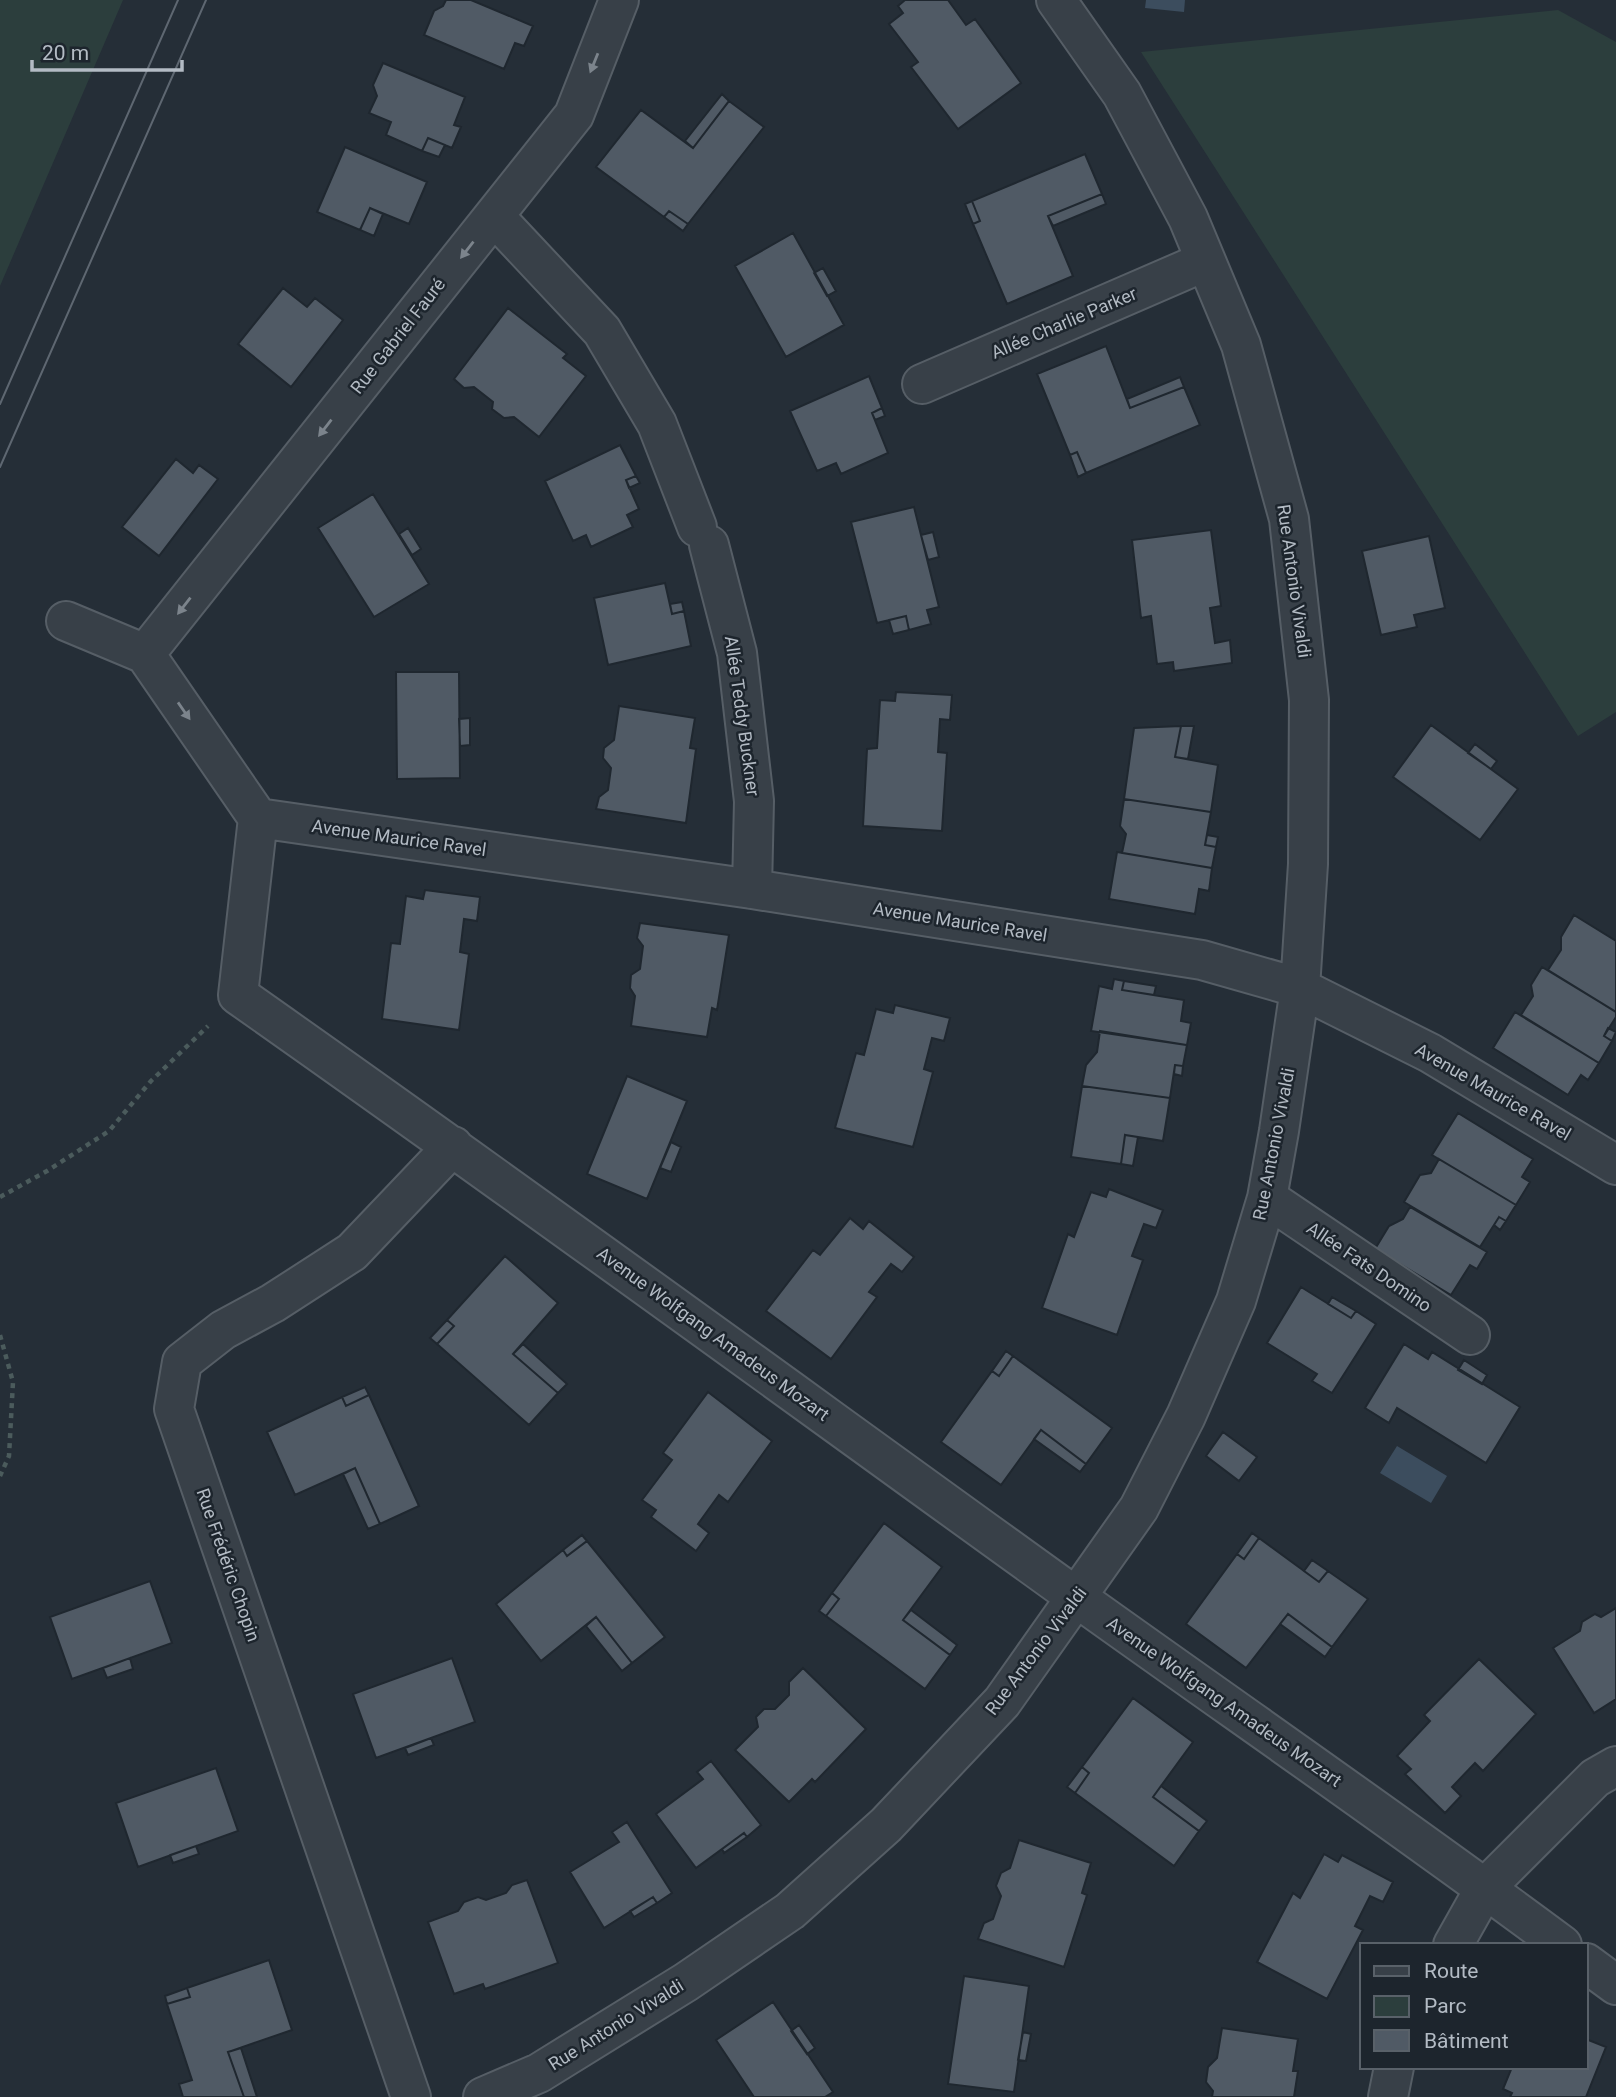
<svg xmlns="http://www.w3.org/2000/svg" width="1616" height="2097" font-family="Roboto,sans-serif">
  <style>
    .green { fill: #2c3e3d }
    .water { fill: #3c4d5e }
    .building { fill: #505a65; stroke: #1f272f; stroke-width: 2 }
    .lines { fill: none; stroke-linecap: round; stroke-linejoin: round }
    .minor-casing { stroke: #565e66; stroke-width: 42 }
    .path { stroke: #4b5b5c; stroke-width: 4.5; stroke-dasharray: 5 5; stroke-linecap: butt }
    .minor { stroke: #384048; stroke-width: 38 }
    .tram { stroke: #5e6771; stroke-width: 2 }
    .oneway { fill: #7c848c }
    .labels { text-anchor: middle; stroke-width: 5; stroke-linejoin: round; paint-order: stroke }
    .street-label { font-size: 18px; fill: #b3bbc4; stroke: #1d252d }
  </style>
  <rect width="100%" height="100%" fill="#252e37"/>
  <path class="green" d="M 0,0 L 123,0 L 0,286 Z
    M 1558,10 L 1616,42 L 1616,712 L 1578,736 L 1141,52 Z"/>
  <path class="water" d="M 1146,0 L 1185,0 L 1184,12 L 1145,8 Z
    M 1397,1446 L 1447,1476 L 1431,1503 L 1380,1473 Z"/>
  <path class="building" d="M 446,0 L 471,0 L 533,26 L 524,46 L 515,43 L 504,69 L 424,35 L 434,11 L 443,6 Z
    M 905,0 L 948,0 L 966,25 L 975,19 L 1021,83 L 958,129 L 911,67 L 918,62 L 889,24 L 903,13 L 898,6 Z
    M 383,63 L 465,97 L 454,125 L 461,127 L 452,148 L 428,138 L 422,151 L 386,135 L 391,122 L 369,113 L 377,96 L 373,85 Z
    M 722,94 L 729,101 L 693,148 L 685,141 Z
    M 729,101 L 764,127 L 688,224 L 669,211 L 664,217 L 596,167 L 641,110 L 693,148 Z
    M 428,138 L 445,145 L 439,157 L 422,151 Z
    M 345,147 L 427,182 L 409,224 L 370,208 L 360,230 L 317,212 Z
    M 1085,154 L 1102,194 L 1048,216 L 1073,276 L 1007,304 L 973,224 L 980,221 L 972,201 Z
    M 1102,194 L 1106,204 L 1053,226 L 1048,216 Z
    M 972,201 L 980,221 L 973,224 L 965,204 Z
    M 370,208 L 383,214 L 374,236 L 360,230 Z
    M 669,211 L 688,224 L 683,231 L 664,217 Z
    M 793,233 L 844,325 L 786,357 L 735,266 Z
    M 823,268 L 836,291 L 827,296 L 814,273 Z
    M 283,288 L 307,307 L 315,298 L 343,320 L 291,387 L 238,344 Z
    M 508,308 L 567,354 L 563,358 L 586,376 L 539,437 L 514,417 L 504,418 L 492,409 L 493,402 L 474,387 L 464,388 L 454,379 Z
    M 1106,346 L 1130,408 L 1184,387 L 1200,425 L 1086,473 L 1077,452 L 1070,455 L 1037,374 Z
    M 869,376 L 882,408 L 872,413 L 888,453 L 841,474 L 836,463 L 817,471 L 790,411 Z
    M 1180,377 L 1184,387 L 1130,408 L 1127,399 Z
    M 882,408 L 885,416 L 875,420 L 872,413 Z
    M 620,445 L 636,476 L 626,480 L 639,509 L 627,515 L 633,527 L 591,547 L 586,535 L 573,541 L 545,481 Z
    M 1077,452 L 1086,473 L 1078,477 L 1070,455 Z
    M 176,459 L 193,473 L 199,465 L 218,479 L 159,556 L 122,527 Z
    M 636,476 L 640,483 L 629,488 L 626,480 Z
    M 373,494 L 429,584 L 374,617 L 318,528 Z
    M 914,507 L 939,607 L 927,610 L 931,624 L 909,630 L 906,616 L 877,623 L 851,522 Z
    M 408,528 L 421,549 L 412,555 L 399,534 Z
    M 1211,530 L 1221,606 L 1210,608 L 1215,643 L 1230,640 L 1232,663 L 1174,671 L 1173,662 L 1157,664 L 1151,616 L 1141,618 L 1132,540 Z
    M 933,532 L 939,557 L 928,560 L 921,535 Z
    M 1429,536 L 1445,608 L 1414,615 L 1417,627 L 1381,635 L 1362,551 Z
    M 665,583 L 672,614 L 684,611 L 691,646 L 608,665 L 594,598 Z
    M 682,602 L 684,611 L 672,614 L 670,604 Z
    M 906,616 L 909,630 L 893,634 L 889,620 Z
    M 396,672 L 459,672 L 460,778 L 397,779 Z
    M 896,692 L 952,695 L 950,720 L 940,719 L 938,752 L 947,753 L 942,831 L 863,826 L 867,749 L 877,748 L 880,700 L 895,701 Z
    M 619,706 L 695,718 L 690,748 L 696,749 L 686,823 L 596,809 L 599,797 L 608,790 L 611,768 L 603,758 L 604,748 L 614,740 Z
    M 470,718 L 470,745 L 460,746 L 459,719 Z
    M 1431,725 L 1518,789 L 1480,840 L 1393,777 Z
    M 1181,726 L 1194,726 L 1188,759 L 1175,757 Z
    M 1181,726 L 1175,757 L 1218,765 L 1211,812 L 1124,799 L 1134,728 Z
    M 1475,744 L 1497,761 L 1491,769 L 1468,753 Z
    M 1124,799 L 1211,812 L 1205,845 L 1216,847 L 1212,868 L 1122,853 L 1126,834 L 1120,826 Z
    M 1207,835 L 1218,837 L 1216,847 L 1205,845 Z
    M 1117,852 L 1212,868 L 1209,891 L 1199,889 L 1195,914 L 1109,899 Z
    M 425,890 L 480,897 L 477,921 L 464,919 L 460,952 L 469,954 L 459,1030 L 382,1019 L 391,943 L 400,944 L 406,896 L 423,899 Z
    M 1574,915 L 1616,941 L 1616,1012 L 1548,970 L 1561,950 L 1561,937 Z
    M 640,923 L 729,935 L 717,1010 L 712,1008 L 707,1037 L 631,1026 L 635,996 L 630,988 L 631,975 L 640,969 L 643,946 L 637,938 Z
    M 1542,967 L 1616,1012 L 1616,1017 L 1604,1036 L 1612,1041 L 1599,1063 L 1521,1015 L 1533,996 L 1531,985 Z
    M 1114,979 L 1124,981 L 1122,990 L 1184,1000 L 1181,1021 L 1191,1023 L 1187,1045 L 1091,1031 L 1099,986 L 1112,989 Z
    M 1124,981 L 1156,986 L 1154,995 L 1122,990 Z
    M 895,1005 L 950,1018 L 944,1041 L 932,1038 L 924,1069 L 933,1072 L 913,1147 L 835,1128 L 856,1053 L 864,1055 L 876,1009 L 893,1013 Z
    M 1515,1012 L 1599,1063 L 1588,1080 L 1581,1075 L 1568,1095 L 1493,1048 Z
    M 1608,1028 L 1616,1032 L 1612,1041 L 1604,1036 Z
    M 1100,1031 L 1187,1045 L 1183,1066 L 1175,1065 L 1170,1098 L 1082,1086 L 1086,1065 L 1097,1052 Z
    M 1175,1065 L 1183,1066 L 1182,1076 L 1174,1074 Z
    M 627,1076 L 687,1101 L 647,1199 L 587,1174 Z
    M 1082,1086 L 1170,1098 L 1163,1141 L 1125,1135 L 1121,1164 L 1071,1157 Z
    M 1458,1113 L 1533,1159 L 1522,1177 L 1530,1182 L 1516,1205 L 1432,1155 Z
    M 1125,1135 L 1138,1137 L 1133,1166 L 1121,1164 Z
    M 671,1142 L 681,1147 L 671,1172 L 660,1168 Z
    M 1439,1159 L 1516,1205 L 1506,1221 L 1499,1217 L 1480,1247 L 1404,1202 L 1420,1175 L 1431,1173 Z
    M 1109,1189 L 1163,1210 L 1156,1228 L 1144,1224 L 1132,1256 L 1143,1260 L 1117,1335 L 1042,1308 L 1068,1234 L 1074,1237 L 1091,1192 L 1106,1197 Z
    M 1410,1207 L 1487,1252 L 1477,1269 L 1470,1265 L 1451,1295 L 1375,1249 L 1389,1226 L 1403,1219 Z
    M 1499,1217 L 1506,1221 L 1500,1230 L 1494,1225 Z
    M 850,1218 L 863,1229 L 869,1221 L 914,1257 L 902,1272 L 891,1264 L 869,1292 L 877,1297 L 831,1359 L 766,1311 L 813,1250 L 820,1255 Z
    M 505,1256 L 558,1303 L 513,1354 L 558,1393 L 529,1425 L 437,1344 L 454,1326 L 447,1320 Z
    M 1301,1287 L 1351,1318 L 1356,1311 L 1376,1324 L 1332,1393 L 1312,1381 L 1317,1374 L 1267,1343 Z
    M 1332,1297 L 1356,1311 L 1351,1318 L 1328,1304 Z
    M 447,1320 L 454,1326 L 437,1344 L 430,1338 Z
    M 523,1344 L 567,1384 L 558,1393 L 513,1354 Z
    M 1404,1344 L 1428,1359 L 1432,1352 L 1520,1407 L 1486,1463 L 1397,1408 L 1389,1423 L 1365,1408 Z
    M 1006,1351 L 1013,1356 L 999,1376 L 992,1371 Z
    M 1013,1356 L 1112,1428 L 1086,1464 L 1041,1430 L 1001,1485 L 941,1442 L 992,1371 L 999,1376 Z
    M 1464,1360 L 1487,1375 L 1482,1384 L 1458,1370 Z
    M 365,1387 L 369,1395 L 346,1406 L 342,1397 Z
    M 708,1392 L 772,1441 L 728,1502 L 719,1495 L 698,1524 L 709,1533 L 696,1551 L 651,1517 L 656,1510 L 642,1500 L 672,1460 L 663,1453 Z
    M 369,1395 L 419,1506 L 380,1524 L 355,1468 L 295,1495 L 267,1432 L 342,1397 L 346,1406 Z
    M 1041,1430 L 1086,1464 L 1080,1472 L 1034,1439 Z
    M 1223,1432 L 1257,1457 L 1239,1481 L 1206,1456 Z
    M 355,1468 L 380,1524 L 368,1529 L 343,1474 Z
    M 884,1523 L 942,1567 L 903,1620 L 950,1655 L 925,1689 L 826,1616 L 839,1599 L 832,1593 Z
    M 1252,1533 L 1259,1538 L 1244,1559 L 1237,1554 Z
    M 582,1535 L 587,1541 L 567,1556 L 563,1550 Z
    M 1259,1538 L 1319,1582 L 1328,1571 L 1368,1599 L 1332,1647 L 1288,1614 L 1246,1668 L 1186,1624 L 1237,1554 L 1244,1559 Z
    M 587,1541 L 665,1637 L 632,1663 L 596,1617 L 541,1661 L 496,1604 L 563,1550 L 567,1556 Z
    M 1312,1560 L 1328,1571 L 1319,1582 L 1304,1571 Z
    M 150,1581 L 172,1643 L 72,1679 L 50,1617 Z
    M 832,1593 L 839,1599 L 826,1616 L 819,1611 Z
    M 1616,1608 L 1616,1699 L 1594,1713 L 1553,1648 L 1580,1631 L 1582,1622 L 1595,1614 L 1601,1617 Z
    M 911,1610 L 957,1645 L 950,1655 L 903,1620 Z
    M 1288,1614 L 1332,1647 L 1325,1657 L 1280,1624 Z
    M 596,1617 L 632,1663 L 622,1671 L 586,1626 Z
    M 130,1658 L 133,1669 L 107,1678 L 103,1668 Z
    M 452,1658 L 475,1722 L 376,1758 L 353,1694 Z
    M 1479,1659 L 1536,1714 L 1483,1771 L 1475,1763 L 1452,1787 L 1461,1796 L 1445,1813 L 1405,1774 L 1411,1769 L 1397,1756 L 1430,1721 L 1424,1715 Z
    M 803,1668 L 866,1729 L 815,1782 L 812,1779 L 789,1802 L 735,1750 L 758,1727 L 756,1717 L 764,1709 L 775,1709 L 789,1695 L 789,1682 Z
    M 1133,1698 L 1193,1742 L 1153,1797 L 1199,1831 L 1174,1866 L 1075,1793 L 1089,1773 L 1082,1767 Z
    M 431,1738 L 434,1745 L 408,1755 L 405,1748 Z
    M 711,1761 L 761,1825 L 747,1837 L 744,1833 L 696,1868 L 656,1814 L 703,1779 L 697,1772 Z
    M 1082,1767 L 1089,1773 L 1075,1793 L 1067,1787 Z
    M 216,1768 L 238,1831 L 138,1867 L 116,1803 Z
    M 1161,1786 L 1207,1821 L 1199,1831 L 1153,1797 Z
    M 627,1822 L 672,1893 L 657,1903 L 653,1897 L 604,1928 L 570,1872 L 619,1842 L 612,1832 Z
    M 744,1833 L 747,1837 L 724,1853 L 722,1849 Z
    M 1019,1840 L 1091,1863 L 1082,1893 L 1087,1895 L 1064,1967 L 978,1939 L 984,1923 L 993,1919 L 1001,1896 L 996,1886 L 1001,1873 L 1010,1868 Z
    M 196,1846 L 199,1854 L 173,1863 L 170,1855 Z
    M 1324,1854 L 1338,1862 L 1342,1855 L 1393,1882 L 1383,1902 L 1370,1896 L 1355,1926 L 1363,1930 L 1327,1999 L 1257,1962 L 1293,1893 L 1300,1898 Z
    M 527,1880 L 558,1963 L 485,1989 L 483,1984 L 454,1994 L 428,1922 L 458,1911 L 464,1902 L 478,1897 L 486,1900 L 506,1893 L 512,1885 Z
    M 653,1897 L 657,1903 L 634,1917 L 630,1911 Z
    M 269,1960 L 292,2030 L 228,2052 L 244,2097 L 183,2097 L 179,2084 L 192,2080 L 167,2004 L 190,1997 L 187,1988 Z
    M 964,1976 L 1029,1986 L 1014,2092 L 948,2084 Z
    M 187,1988 L 190,1997 L 167,2004 L 165,1996 Z
    M 773,2002 L 833,2092 L 825,2097 L 754,2097 L 716,2040 Z
    M 799,2025 L 815,2048 L 807,2054 L 791,2031 Z
    M 1222,2028 L 1298,2039 L 1293,2071 L 1298,2071 L 1294,2097 L 1212,2097 L 1213,2091 L 1206,2082 L 1208,2067 L 1217,2058 Z
    M 1023,2032 L 1031,2034 L 1026,2061 L 1018,2060 Z
    M 1586,2039 L 1606,2047 L 1586,2097 L 1510,2097 L 1512,2093 L 1503,2089 L 1512,2067 L 1586,2067 Z
    M 241,2048 L 257,2097 L 244,2097 L 228,2052 Z"/>
  <g class="lines">
    <defs>
      <path id="minor" d="M 494,216 L 602,331 L 657,424 L 697,527
        M 922,384 L 1206,261
        M 709,545 L 737,653 L 754,801 L 752,889
        M 66,621 L 145,654 L 258,818 L 238,995 C 520,1193 797,1396 1076,1597 C 1238,1713 1402,1826 1562,1945
        M 145,654 L 574,115 L 619,0
        M 258,818 L 752,889 L 1202,960 L 1300,988 L 1430,1053 L 1616,1165
        M 1267,1198 L 1470,1335
        M 1453,1945 L 1485,1888 L 1595,1778 L 1616,1766
        M 1586,1963 L 1616,1985
        M 411,2097 L 174,1409 L 182,1362 L 223,1330 L 273,1303 L 352,1252 L 453,1146
        M 483,2097 L 539,2073 L 686,1982 L 790,1911 L 886,1825 L 1002,1702 L 1139,1508 L 1186,1416 L 1236,1301 L 1267,1198 L 1279,1131 L 1300,988 L 1308,864 L 1309,700 L 1289,519 L 1241,345 L 1188,218 L 1122,94 L 1056,0
        M 1388,2097 L 1394,2067"/>
    </defs>
    <use href="#minor" class="minor-casing"/>
    <path class="path" d="M 0,1197 L 47,1171 L 109,1131 L 151,1081 L 208,1026
      M 0,1335 L 13,1382 L 9,1456 L 0,1476"/>
    <use href="#minor" class="minor"/>
    <path class="tram" d="M 0,404 L 178,0
      M 0,467 L 206,0"/>
  </g>
  <defs><path id="oneway-solid" d="M-6-.8H1V-3.2L6.5 0L1 3.2V.8H-6Z" transform="scale(1.75)"/></defs>
  <g class="oneway">
    <use href="#oneway-solid" transform="translate(594 63) rotate(112)"/>
    <use href="#oneway-solid" transform="translate(467 250) rotate(128)"/>
    <use href="#oneway-solid" transform="translate(325 428) rotate(128)"/>
    <use href="#oneway-solid" transform="translate(184 606) rotate(128)"/>
    <use href="#oneway-solid" transform="translate(184 711) rotate(55)"/>
  </g>
  <g class="labels">
    <g class="street-label">
      <text transform="translate(1064 323) rotate(-23)" y="6">Allée Charlie Parker</text>
      <text transform="translate(398 336) rotate(-52)" y="6">Rue Gabriel Fauré</text>
      <text transform="translate(1294 581) rotate(82)" y="6">Rue Antonio Vivaldi</text>
      <text transform="translate(742 716) rotate(82)" y="6">Allée Teddy Buckner</text>
      <text transform="translate(399 838) rotate(8)" y="6">Avenue Maurice Ravel</text>
      <text transform="translate(960 922) rotate(9)" y="6">Avenue Maurice Ravel</text>
      <text transform="translate(1493 1092) rotate(30)" y="6">Avenue Maurice Ravel</text>
      <text transform="translate(1274 1144) rotate(-79)" y="6">Rue Antonio Vivaldi</text>
      <text transform="translate(1369 1267) rotate(34)" y="6">Allée Fats Domino</text>
      <text transform="translate(713 1334) rotate(36)" y="6">Avenue Wolfgang Amadeus Mozart</text>
      <text transform="translate(228 1565) rotate(71)" y="6">Rue Frédéric Chopin</text>
      <text transform="translate(1036 1651) rotate(-53)" y="6">Rue Antonio Vivaldi</text>
      <text transform="translate(1224 1702) rotate(35)" y="6">Avenue Wolfgang Amadeus Mozart</text>
      <text transform="translate(616 2025) rotate(-32)" y="6">Rue Antonio Vivaldi</text>
    </g>
  </g>
  <rect x="1360" y="1943" width="228" height="126" fill="#1d252d" stroke="#596169" stroke-width="2"/>
  <rect x="1374" y="1966" width="35" height="10" fill="#384048" stroke="#596169" stroke-width="2"/>
  <text x="1424" y="1978" font-size="21" fill="#b3bbc4">Route</text>
  <rect x="1374" y="1996" width="35" height="21" fill="#2c3e3d" stroke="#596169" stroke-width="2"/>
  <text x="1424" y="2013" font-size="21" fill="#b3bbc4">Parc</text>
  <rect x="1374" y="2030" width="35" height="21" fill="#505a65" stroke="#596169" stroke-width="2"/>
  <text x="1424" y="2048" font-size="21" fill="#b3bbc4">Bâtiment</text>
  <path d="M32 60v10h150v-10" fill="none" stroke="#b3bbc4" stroke-width="3.5"/>
  <text x="42" y="60" font-size="21" fill="#b3bbc4" stroke="#1d252d" stroke-width="5" paint-order="stroke">20 m</text>
</svg>
